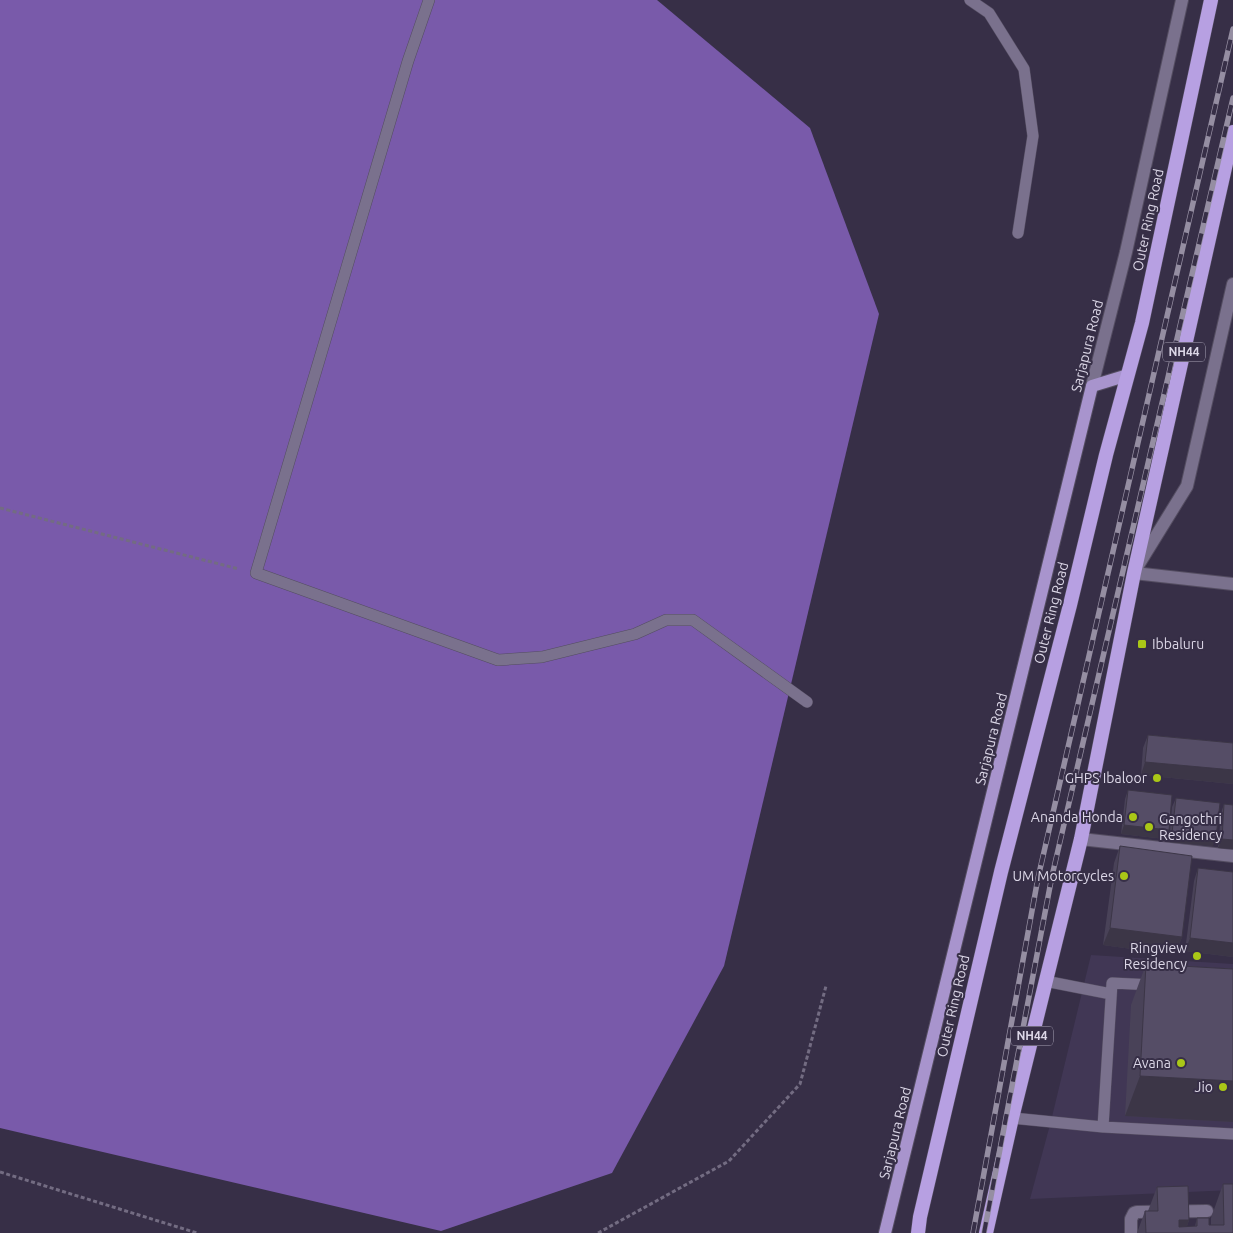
<svg xmlns="http://www.w3.org/2000/svg" width="1233" height="1233" font-family="Ubuntu,sans-serif">
  <style>
    .built { fill: #413755 }
    .forest { fill: #795aaa }
    .lines { fill: none; stroke-linecap: round; stroke-linejoin: round }
    .service-casing { stroke: #544d61; stroke-width: 12 }
    .minor-casing { stroke: #544d61; stroke-width: 14 }
    .tertiary-casing { stroke: #544d61; stroke-width: 14 }
    .primary-casing { stroke: #544d61; stroke-width: 14 }
    .trunk-casing { stroke: #544d61; stroke-width: 15 }
    .path { stroke: #736c82; stroke-width: 3; stroke-dasharray: 4 2.5; stroke-linecap: butt }
    .service { stroke: #7a718d; stroke-width: 11 }
    .minor { stroke: #7a718d; stroke-width: 12 }
    .tertiary { stroke: #7a718d; stroke-width: 12 }
    .primary { stroke: #a894cd; stroke-width: 12 }
    .trunk { stroke: #b7a0e2; stroke-width: 14 }
    .rail-casing { stroke: #958ea2; stroke-width: 5.5 }
    .rail { stroke: #372f47; stroke-width: 4; stroke-dasharray: 11; stroke-linecap: butt }
    .wall { fill: #494258 }
    .shaded-wall { fill: #3c3647 }
    .building { fill: #554d66; stroke: #3c3647 }
    .poi-dot { fill: #aac717; stroke: #372f47; stroke-width: 2 }
    .labels { text-anchor: middle; stroke-width: 4; stroke-linejoin: round; paint-order: stroke }
    .shield { fill: #372f47; stroke: #aaa5b7; stroke-width: 1 }
    .shield-label { font-size: 12px; font-weight: bold; fill: #dcd7e7 }
    .street-label { font-size: 14px; fill: #dcd7e7; stroke: #372f47 }
    .poi-label { font-size: 14px; fill: #dcd7e7; stroke: #372f47; text-anchor: end }
  </style>
  <rect width="100%" height="100%" fill="#372f47"/>
  <path class="built" d="M 1091,955 L 1233,964 L 1233,1190 L 1030,1199 L 1051,1121 Z"/>
  <path class="forest" d="M 0,0 L 657,0 L 810,128 L 879,314 L 724,966 L 612,1173 L 441,1231 L 0,1128 Z"/>
  <g class="lines">
    <defs>
      <path id="service" d="M 429,0 L 408,61 L 256,573 L 498,660 L 542,657 L 635,634 L 666,620 L 693,620 L 807,702
        M 970,0 L 989,13 L 1024,69 L 1033,136 L 1018,233
        M 1045,981 L 1111,994
        M 1012,1118 L 1103,1127 L 1233,1134
        M 1103,1127 L 1112,983 L 1153,985"/>
      <path id="minor" d="M 1134,573 L 1233,584
        M 1081,839 L 1233,856
        M 1131,1233 L 1131,1219 L 1134,1213 L 1137,1212 L 1207,1211"/>
      <path id="tertiary" d="M 1092,386 L 1126,252 L 1182,0
        M 1137,567 L 1187,486 L 1233,284"/>
      <path id="primary" d="M 885,1233 L 1092,386 L 1128,375"/>
      <path id="trunk" d="M 918,1233 L 920,1217 L 1001,872 L 1070,605 L 1106,455 L 1142,323 L 1211,0
        M 986,1233 L 1012,1118 L 1081,839 L 1134,573 L 1233,132"/>
    </defs>
    <use href="#service" class="service-casing"/>
    <use href="#minor" class="minor-casing"/>
    <use href="#tertiary" class="tertiary-casing"/>
    <use href="#primary" class="primary-casing"/>
    <use href="#trunk" class="trunk-casing"/>
    <path class="path" d="M 0,508 L 239,569
      M 0,1172 L 197,1233
      M 598,1233 L 729,1161 L 800,1084 L 826,986"/>
    <use href="#service" class="service"/>
    <use href="#minor" class="minor"/>
    <use href="#tertiary" class="tertiary"/>
    <use href="#primary" class="primary"/>
    <use href="#trunk" class="trunk"/>
    <defs>
      <path id="rail" d="M 973,1233 L 1038,878 L 1233,29
        M 984,1233 L 1052,876 L 1233,98"/>
    </defs>
    <use href="#rail" class="rail-casing"/>
    <use href="#rail" class="rail"/>
  </g>
  <path class="wall" d="M 1148,735 L 1233,743 L 1233,784 L 1141,775 L 1143,748 Z
    M 1128,790 L 1165,839 L 1121,834 L 1125,799 Z
    M 1176,798 L 1213,846 L 1169,842 L 1172,807 Z
    M 1224,804 L 1233,849 L 1218,848 L 1221,813 Z
    M 1120,846 L 1182,937 L 1175,955 L 1103,945 L 1114,863 Z
    M 1198,868 L 1233,872 L 1233,957 L 1185,951 L 1194,881 Z
    M 1146,964 L 1233,969 L 1233,1122 L 1125,1116 L 1131,1005 Z
    M 1223,1184 L 1233,1233 L 1137,1233 L 1145,1211 L 1148,1211 L 1157,1187 L 1189,1220 L 1187,1226 L 1195,1226 L 1197,1218 L 1209,1225 L 1211,1225 L 1211,1218 Z"/>
  <path class="shaded-wall" d="M 1145,762 L 1233,770 L 1233,784 L 1141,775 Z
    M 1124,825 L 1169,830 L 1165,839 L 1121,834 Z
    M 1172,833 L 1216,837 L 1213,846 L 1169,842 Z
    M 1222,839 L 1233,840 L 1233,849 L 1218,848 Z
    M 1110,928 L 1182,937 L 1175,955 L 1103,945 Z
    M 1190,938 L 1233,943 L 1233,957 L 1185,951 Z
    M 1140,1076 L 1233,1081 L 1233,1122 L 1125,1116 Z
    M 1179,1220 L 1189,1220 L 1185,1233 L 1174,1233 Z"/>
  <path class="building" d="M 1148,735 L 1233,743 L 1233,770 L 1145,762 Z
    M 1128,790 L 1172,795 L 1169,830 L 1124,825 Z
    M 1176,798 L 1220,803 L 1216,837 L 1172,833 Z
    M 1224,804 L 1233,805 L 1233,840 L 1222,839 Z
    M 1120,846 L 1192,856 L 1182,937 L 1110,928 Z
    M 1198,868 L 1233,872 L 1233,943 L 1190,938 Z
    M 1146,964 L 1233,969 L 1233,1081 L 1140,1076 Z
    M 1223,1184 L 1233,1184 L 1233,1233 L 1146,1233 L 1145,1211 L 1158,1211 L 1157,1187 L 1188,1186 L 1189,1220 L 1179,1220 L 1179,1227 L 1197,1226 L 1197,1218 L 1209,1218 L 1209,1225 L 1224,1225 Z"/>
  <g class="poi-dot">
    <rect x="1137" y="639" width="10" height="10" rx="2.5"/>
    <circle cx="1157" cy="778" r="5"/>
    <circle cx="1133" cy="817" r="5"/>
    <circle cx="1149" cy="827" r="5"/>
    <circle cx="1124" cy="876" r="5"/>
    <circle cx="1197" cy="956" r="5"/>
    <circle cx="1181" cy="1063" r="5"/>
    <circle cx="1223" cy="1087" r="5"/>
  </g>
  <g class="labels">
    <g class="shield">
      <rect x="1163" y="342.5" width="42" height="19" rx="4"/>
      <rect x="1011" y="1026.5" width="42" height="19" rx="4"/>
    </g>
    <g class="shield-label">
      <text x="1184" y="356">NH44</text>
      <text x="1032" y="1040">NH44</text>
    </g>
    <g class="street-label">
      <text transform="translate(1148 220) rotate(-78)" y="5">Outer Ring Road</text>
      <text transform="translate(1087 346) rotate(-76)" y="5">Sarjapura Road</text>
      <text transform="translate(1051 613) rotate(-76)" y="5">Outer Ring Road</text>
      <text transform="translate(991 739) rotate(-76)" y="5">Sarjapura Road</text>
      <text transform="translate(953 1006) rotate(-77)" y="5">Outer Ring Road</text>
      <text transform="translate(895 1133) rotate(-76)" y="5">Sarjapura Road</text>
    </g>
    <g class="poi-label">
      <text x="1152" y="649" text-anchor="start">Ibbaluru</text>
      <text x="1147" y="783">GHPS Ibaloor</text>
      <text x="1123" y="822">Ananda Honda</text>
      <text x="1159" y="824" text-anchor="start">Gangothri<tspan x="1159" dy="16">Residency</tspan></text>
      <text x="1114" y="881">UM Motorcycles</text>
      <text x="1187" y="953">Ringview<tspan x="1187" dy="16">Residency</tspan></text>
      <text x="1171" y="1068">Avana</text>
      <text x="1213" y="1092">Jio</text>
    </g>
  </g>
</svg>
